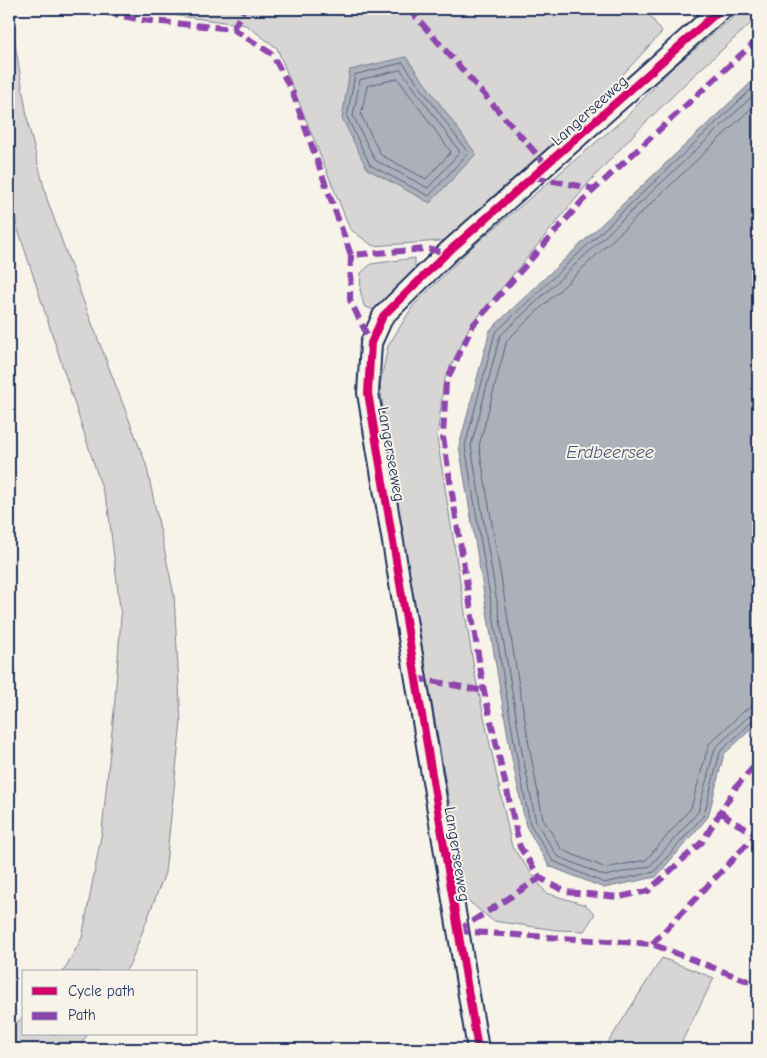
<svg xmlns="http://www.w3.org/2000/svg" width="767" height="1058" font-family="'Comic Neue',sans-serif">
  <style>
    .green { fill: #d7d6d4; stroke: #798299 }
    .water { fill: #acb0b9; stroke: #727c95 }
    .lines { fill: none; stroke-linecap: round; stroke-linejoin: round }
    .shore { stroke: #556382; stroke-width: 1 }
    .street-casing { stroke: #1b2f5e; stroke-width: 24 }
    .street { stroke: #f7f3e8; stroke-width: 20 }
    .quiet { stroke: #8e44ad; stroke-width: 6; stroke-dasharray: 12 6; stroke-linecap: butt }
    .cycleway-casing { stroke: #f7f3e8; stroke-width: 11 }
    .cycleway { stroke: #d6006c; stroke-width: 8 }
    .labels { text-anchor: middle; stroke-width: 4; stroke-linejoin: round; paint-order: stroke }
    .street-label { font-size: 16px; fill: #1b2f5e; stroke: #f7f3e8 }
    .water-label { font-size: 18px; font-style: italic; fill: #465679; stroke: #f7f3e8 }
  </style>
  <rect width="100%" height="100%" fill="#f7f3e8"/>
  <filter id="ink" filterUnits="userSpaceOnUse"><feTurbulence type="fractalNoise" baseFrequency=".02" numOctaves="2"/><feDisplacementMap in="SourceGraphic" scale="10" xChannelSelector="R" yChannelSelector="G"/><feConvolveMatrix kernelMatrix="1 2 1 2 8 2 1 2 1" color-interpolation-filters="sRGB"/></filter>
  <g filter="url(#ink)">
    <path class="green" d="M 9,9 L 17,9 L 13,31 L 29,128 L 47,199 L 83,300 L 146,464 L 174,595 L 181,722 L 165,873 L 130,964 L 125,972 L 63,972 L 82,938 L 102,831 L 114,711 L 121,617 L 108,507 L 9,201 Z
      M 127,9 L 645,9 L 662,32 L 553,150 L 453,240 L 373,246 L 350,229 L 277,48 L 246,25 Z
      M 743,9 L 758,9 L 758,17 L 692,77 L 637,131 L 592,179 L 469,328 L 444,381 L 437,438 L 475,675 L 512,847 L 546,893 L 586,905 L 595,914 L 584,931 L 557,930 L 493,921 L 466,899 L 389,456 L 380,385 L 388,346 L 413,306 L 472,247 L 626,117 L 671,69 Z
      M 415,258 L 415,268 L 376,311 L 364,306 L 360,290 L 361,273 L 371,264 Z
      M 662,958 L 714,978 L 678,1049 L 604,1049 Z
      M 24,1016 L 24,1034 L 88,1034 L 77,1049 L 9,1049 L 9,1030 Z"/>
    <path class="water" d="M 406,57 L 476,154 L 430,203 L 367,169 L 342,118 L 350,70 Z
      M 758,76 L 758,723 L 724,754 L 708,817 L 656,877 L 604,888 L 549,866 L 526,826 L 511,754 L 459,446 L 490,330 Z"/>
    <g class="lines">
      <path class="shore" d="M 403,63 L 468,153 L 429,196 L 370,165 L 347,117 L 355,75 Z
        M 401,70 L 460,152 L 428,188 L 375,160 L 353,116 L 360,80 Z
        M 398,79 L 451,152 L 426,179 L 381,155 L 361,115 L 367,86 Z
        M 758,83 L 495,333 L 465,446 L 516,753 L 530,824 L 553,861 L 604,883 L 654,872 L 704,815 L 720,752 L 753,721 L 758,720
        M 758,91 L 500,336 L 471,446 L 522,752 L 536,822 L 557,856 L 605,876 L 650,866 L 698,812 L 715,748 L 749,716 L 758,714
        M 758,102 L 507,340 L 479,446 L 530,751 L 543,819 L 562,850 L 606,868 L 646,860 L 691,808 L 709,744 L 744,711 L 751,707 L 758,706"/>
      <defs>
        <path id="street" d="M 478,1049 L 368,393 L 371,343 L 383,316 L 447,253 L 721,9"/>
      </defs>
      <use href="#street" class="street-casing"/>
      <use href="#street" class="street"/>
      <path class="quiet" d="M 89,9 L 142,20 L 233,29 L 272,54 L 292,91 L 351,255 L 427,249 L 447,253
        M 409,9 L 547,166
        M 233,29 L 244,9
        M 758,39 L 583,200 L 473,325 L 446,382 L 443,437 L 484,691 L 520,847 L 540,878 L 566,892 L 619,897 L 648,891 L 702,842 L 736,787 L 758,762
        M 534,177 L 595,189
        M 351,255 L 350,300 L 371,343
        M 415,678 L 484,691
        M 721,812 L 732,821 L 757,835
        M 457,931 L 652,944 L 758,985
        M 457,931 L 540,878
        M 652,944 L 758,833"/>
      <defs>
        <path id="cycleway" d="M 478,1049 L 368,393 L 371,343 L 383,316 L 447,253 L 721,9"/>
      </defs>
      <use href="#cycleway" class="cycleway-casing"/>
      <use href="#cycleway" class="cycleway"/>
    </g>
  </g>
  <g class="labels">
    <g class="street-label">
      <text transform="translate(589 110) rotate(-42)" y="6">Langerseeweg</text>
      <text transform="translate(392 454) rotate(80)" y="6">Langerseeweg</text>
      <text transform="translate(458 854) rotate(81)" y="6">Langerseeweg</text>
    </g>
    <g class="water-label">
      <text x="610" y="458">Erdbeersee</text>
    </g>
  </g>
  <rect width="767" height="1058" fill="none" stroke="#f7f3e8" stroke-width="30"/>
  <rect x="15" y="15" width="737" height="1028" fill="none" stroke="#1b2f5e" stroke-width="2" filter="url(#ink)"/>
  <rect x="22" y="970" width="175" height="65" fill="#f7f3e8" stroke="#9fa5b1"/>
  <rect x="32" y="987" width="25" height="8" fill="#d6006c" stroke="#9fa5b1"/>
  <text x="68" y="996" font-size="15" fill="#1b2f5e">Cycle path</text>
  <rect x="32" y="1012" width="25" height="8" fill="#8e44ad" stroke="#9fa5b1"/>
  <text x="68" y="1020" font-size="15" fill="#1b2f5e">Path</text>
</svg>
